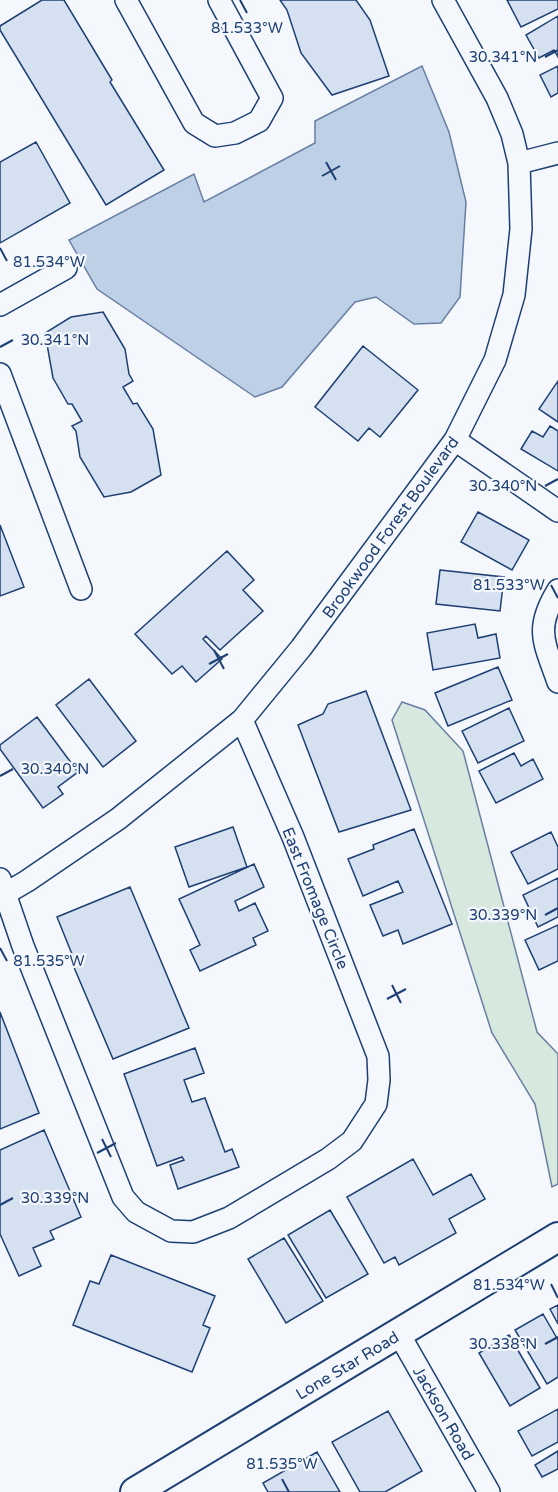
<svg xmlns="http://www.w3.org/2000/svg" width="558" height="1492" font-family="'Varela Round',sans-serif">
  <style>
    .green { fill: #d7e8df; stroke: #687fa3; stroke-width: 1.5 }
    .water { fill: #bed0e5; stroke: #687fa3; stroke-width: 1.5 }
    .building { fill: #d5e0f0; stroke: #1d3f73; stroke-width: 1.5 }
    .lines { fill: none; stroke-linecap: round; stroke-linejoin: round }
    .street-casing { stroke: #1d3f73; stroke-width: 24 }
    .secondary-casing { stroke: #1d3f73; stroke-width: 32 }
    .street { stroke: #f4f7fb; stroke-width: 21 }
    .secondary { stroke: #f4f7fb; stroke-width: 28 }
    .ticks { fill: none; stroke: #1d3f73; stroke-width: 2 }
    .labels { text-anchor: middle; stroke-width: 4.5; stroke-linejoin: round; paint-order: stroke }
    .street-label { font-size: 16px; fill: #1d3f73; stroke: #f4f7fb }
    .ticks-label { font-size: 15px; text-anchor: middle; fill: #1d3f73; stroke: #f4f7fb; stroke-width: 4.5; stroke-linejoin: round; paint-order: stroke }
  </style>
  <rect width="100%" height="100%" fill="#f4f7fb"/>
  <path class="green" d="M 402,702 L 425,710 L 463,751 L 537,1032 L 558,1054 L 558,1184 L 552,1187 L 535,1104 L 492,1033 L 392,720 Z"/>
  <path class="water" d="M 422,66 L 449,132 L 466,202 L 460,297 L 441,323 L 414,324 L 376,297 L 355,302 L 282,387 L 255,397 L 97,289 L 69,240 L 194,174 L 204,202 L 315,143 L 315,121 Z"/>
  <path class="building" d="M 42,0 L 64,0 L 112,80 L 110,82 L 164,170 L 106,205 L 0,30 L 0,26 Z
    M 280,0 L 356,0 L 370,20 L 389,76 L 332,95 L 301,53 L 287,10 Z
    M 507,0 L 558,0 L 558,9 L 521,27 Z
    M 558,16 L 558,57 L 554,50 L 539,58 L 526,35 Z
    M 558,66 L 558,93 L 551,97 L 540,75 Z
    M 36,142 L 70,203 L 0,243 L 0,162 Z
    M 103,312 L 125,349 L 129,374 L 133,381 L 123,387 L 133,404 L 137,403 L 153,429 L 161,475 L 131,492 L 104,497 L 80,457 L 76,431 L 72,426 L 82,421 L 72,404 L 68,404 L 53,378 L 45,333 L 71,317 Z
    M 363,346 L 418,390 L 380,437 L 369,428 L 358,441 L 315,407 Z
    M 558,381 L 558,422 L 539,409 Z
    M 550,426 L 558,431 L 558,471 L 521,449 L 532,431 L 543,437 Z
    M 478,512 L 529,540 L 512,570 L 461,542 Z
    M 0,525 L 24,587 L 0,596 Z
    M 227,551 L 254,580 L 243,590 L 263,611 L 220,650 L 206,636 L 203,639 L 222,659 L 196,682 L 182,666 L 172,674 L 135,634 Z
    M 440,570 L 504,577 L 500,611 L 436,604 Z
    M 475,624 L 478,638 L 496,634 L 500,658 L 433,670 L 427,633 Z
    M 498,667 L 512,700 L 448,726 L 435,693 Z
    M 89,679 L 136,741 L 103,767 L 56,705 Z
    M 366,691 L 411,810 L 339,832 L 298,725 L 323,714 L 328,704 Z
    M 509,708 L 524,741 L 478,763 L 462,731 Z
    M 37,717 L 78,772 L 58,787 L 63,794 L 43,808 L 0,749 L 0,745 Z
    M 514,753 L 521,766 L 533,759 L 543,779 L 496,803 L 479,771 Z
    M 233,827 L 247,867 L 189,887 L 175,847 Z
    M 414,829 L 452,924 L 403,944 L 398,930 L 383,936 L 370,905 L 403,892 L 398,881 L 363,896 L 348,859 L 374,849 L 373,845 Z
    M 551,832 L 558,847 L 558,869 L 528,884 L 511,852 Z
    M 254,864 L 264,887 L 235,901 L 239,911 L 255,903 L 268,931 L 253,938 L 256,945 L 200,971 L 190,950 L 200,945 L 179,899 Z
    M 558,878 L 558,917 L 538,927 L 523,895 Z
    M 130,887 L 189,1028 L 113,1059 L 73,965 L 76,964 L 57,917 Z
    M 558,925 L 558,961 L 539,970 L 525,940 Z
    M 0,1012 L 39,1113 L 0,1129 Z
    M 195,1048 L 204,1073 L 184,1080 L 192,1102 L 205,1098 L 225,1152 L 232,1149 L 239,1167 L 178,1189 L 170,1165 L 184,1160 L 182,1157 L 157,1166 L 124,1074 Z
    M 44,1130 L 81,1217 L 50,1231 L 54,1239 L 33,1248 L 41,1266 L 19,1276 L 0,1234 L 0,1150 Z
    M 413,1159 L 433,1195 L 471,1174 L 485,1199 L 449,1219 L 456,1233 L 399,1265 L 395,1257 L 384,1263 L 347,1197 Z
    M 330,1210 L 368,1274 L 326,1298 L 288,1235 Z
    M 284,1238 L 323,1301 L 286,1323 L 248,1259 Z
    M 111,1255 L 215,1296 L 203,1325 L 210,1328 L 192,1372 L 73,1325 L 90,1281 L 99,1284 Z
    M 558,1305 L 558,1324 L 550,1309 Z
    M 543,1314 L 558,1340 L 558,1377 L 547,1384 L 515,1330 Z
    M 509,1335 L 540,1388 L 510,1406 L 479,1353 Z
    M 558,1409 L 558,1442 L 532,1456 L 518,1431 Z
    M 388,1411 L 422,1471 L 385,1492 L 360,1492 L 332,1442 Z
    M 558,1451 L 558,1469 L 542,1477 L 535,1465 Z
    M 317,1452 L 340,1492 L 268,1492 L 263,1483 Z"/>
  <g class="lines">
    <defs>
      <path id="street" d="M 126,0 L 194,123 L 215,136 L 235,133 L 259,121 L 272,98 L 219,0
        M 519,163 L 558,153
        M 0,305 L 66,268
        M 0,374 L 81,589
        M 455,440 L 558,511
        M 558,590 C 534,629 544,642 558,682
        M 0,879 L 23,946 L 123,1197 L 136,1212 L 171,1231 L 193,1232 L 229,1218 L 328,1159 L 352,1141 L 376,1104 L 379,1080 L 378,1056 L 293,837 L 242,720
        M 0,897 L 27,881 L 118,819 L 242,720 L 301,648 L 455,440 L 495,360 L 514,295 L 521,229 L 519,163 L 512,134 L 497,98 L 443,0
        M 399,1334 L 489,1492"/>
      <path id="secondary" d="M 135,1492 L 558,1237"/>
    </defs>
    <use href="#street" class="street-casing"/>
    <use href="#secondary" class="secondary-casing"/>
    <use href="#street" class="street"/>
    <use href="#secondary" class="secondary"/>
  </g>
  <path class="ticks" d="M 240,0 L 247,13M 545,57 L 558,50M 326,162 L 336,180M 322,176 L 340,166M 0,248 L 7,261M 0,347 L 13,340M 545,486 L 558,479M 551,585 L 558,598M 214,650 L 224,669M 209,664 L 228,654M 0,776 L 13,769M 545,915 L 558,908M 0,948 L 7,961M 392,985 L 401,1003M 387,999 L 406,989M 102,1139 L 111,1157M 97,1153 L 116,1143M 0,1205 L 13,1198M 551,1284 L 558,1298M 545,1344 L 558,1337M 282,1479 L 289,1492"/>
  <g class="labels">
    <g class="street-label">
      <text transform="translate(390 527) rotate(-54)" y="6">Brookwood Forest Boulevard</text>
      <text transform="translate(316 898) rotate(68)" y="6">East Fromage Circle</text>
      <text transform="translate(347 1365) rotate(-31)" y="6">Lone Star Road</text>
      <text transform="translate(444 1413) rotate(60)" y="6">Jackson Road</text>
    </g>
  </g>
  <g class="ticks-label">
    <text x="247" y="33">81.533°W</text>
    <text x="503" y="62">30.341°N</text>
    <text x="49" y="267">81.534°W</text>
    <text x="55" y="345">30.341°N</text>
    <text x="503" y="491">30.340°N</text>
    <text x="509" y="590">81.533°W</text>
    <text x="55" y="774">30.340°N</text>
    <text x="503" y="920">30.339°N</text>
    <text x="49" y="966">81.535°W</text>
    <text x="55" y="1203">30.339°N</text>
    <text x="509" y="1290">81.534°W</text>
    <text x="503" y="1349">30.338°N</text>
    <text x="282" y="1469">81.535°W</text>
  </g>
</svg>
